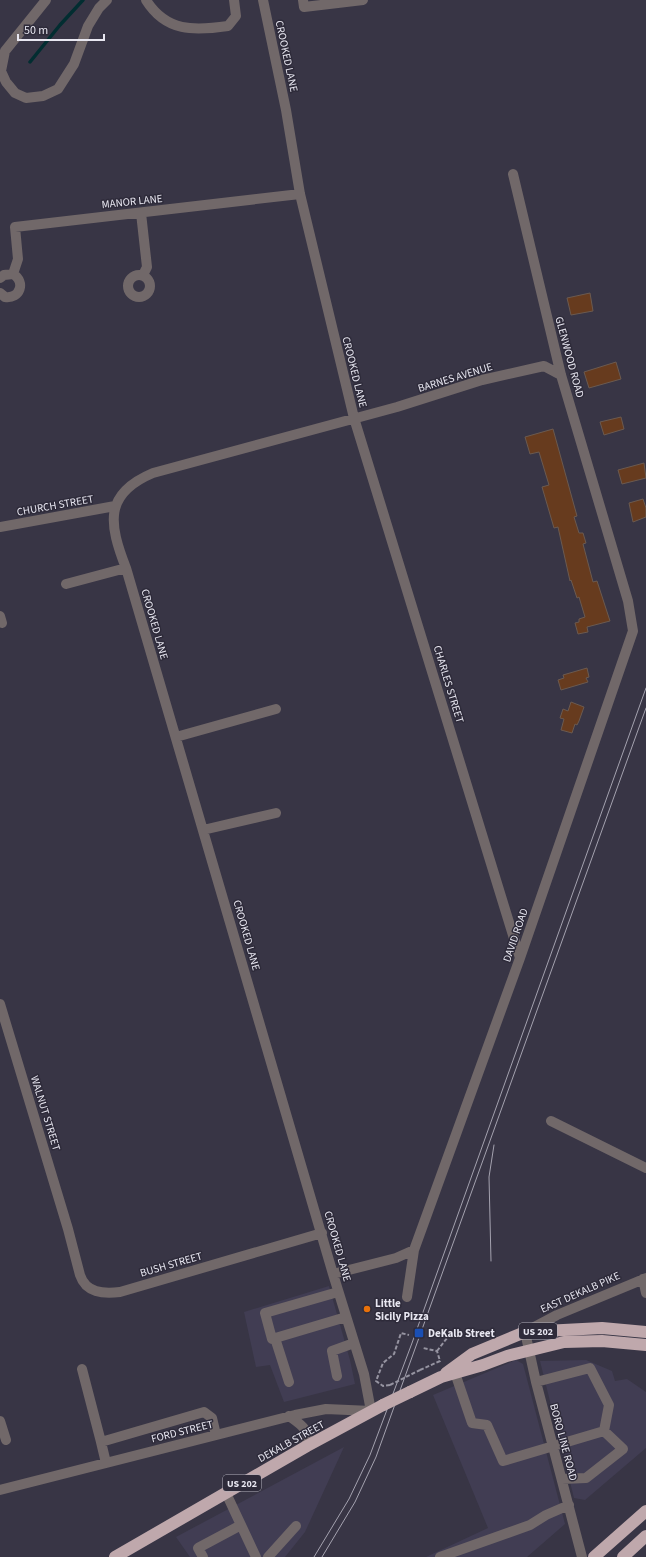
<svg xmlns="http://www.w3.org/2000/svg" width="646" height="1557" font-family="'Source Sans 3',sans-serif">
  <style>
    .built { fill: #413d53 }
    .lines { fill: none; stroke-linecap: round; stroke-linejoin: round }
    .stream { stroke: #022d31; stroke-width: 3.5 }
    .building { fill: #673b1e; stroke: #6b5a50 }
    .path { stroke: #9694a1; stroke-width: 2; stroke-dasharray: 4 2; stroke-linecap: butt }
    .minor { stroke: #716869; stroke-width: 10 }
    .highway { stroke: #bfa8ac; stroke-width: 12 }
    .tram { stroke: #a4a2af; stroke-width: 1 }
    .path-bridge { stroke: #9694a1; stroke-width: 2; stroke-dasharray: 4 2; stroke-linecap: butt }
    .highway-bridge { stroke: #bfa8ac; stroke-width: 12 }
    .food-dot { fill: #e8710a; stroke: #2e2b3a; stroke-width: 1.5 }
    .transit-dot { fill: #1a4fb4; stroke: #2e2b3a; stroke-width: 1.5 }
    .labels { text-anchor: middle; stroke-width: 3; stroke-linejoin: round; paint-order: stroke }
    .shield { fill: #2e2b3a; stroke: #b0afba; stroke-width: 1 }
    .shield-label { font-size: 10px; font-weight: bold; fill: #e8e7f1 }
    .street-label { font-size: 11px; fill: #e8e7f1; stroke: #2e2b3a }
    .poi-label { font-size: 11px; font-weight: bold; fill: #e8e7f1; stroke: #2e2b3a; text-anchor: start }
  </style>
  <rect width="100%" height="100%" fill="#383545"/>
  <path class="built" d="M 329,1286 L 350,1360 L 355,1384 L 284,1402 L 270,1365 L 256,1367 L 244,1312 Z
    M 516,1360 L 523,1364 L 565,1524 L 527,1557 L 426,1557 L 488,1528 L 433,1395 Z
    M 586,1360 L 612,1371 L 615,1381 L 627,1379 L 646,1392 L 646,1448 L 585,1500 L 574,1498 L 540,1361 Z
    M 344,1447 L 305,1532 L 285,1557 L 190,1557 L 176,1537 Z"/>
  <g class="lines">
    <path class="stream" d="M 30,62 L 60,25 L 83,0"/>
  </g>
  <path class="building" d="M 590,293 L 593,311 L 571,315 L 567,298 Z
    M 616,362 L 621,379 L 589,388 L 584,372 Z
    M 621,417 L 624,429 L 604,435 L 600,422 Z
    M 553,429 L 577,516 L 574,517 L 579,533 L 583,533 L 586,543 L 583,544 L 593,582 L 597,581 L 610,621 L 587,627 L 588,632 L 578,634 L 575,623 L 579,622 L 579,619 L 585,617 L 579,597 L 577,598 L 571,580 L 570,581 L 558,527 L 554,528 L 542,487 L 549,485 L 539,452 L 530,454 L 525,437 Z
    M 644,463 L 646,478 L 622,484 L 618,470 Z
    M 643,499 L 646,508 L 646,517 L 633,522 L 629,503 Z
    M 587,668 L 589,677 L 586,678 L 588,682 L 561,690 L 558,680 L 564,678 L 563,675 Z
    M 571,702 L 584,707 L 579,721 L 577,725 L 575,724 L 572,733 L 561,730 L 564,719 L 560,718 L 563,709 L 568,711 Z"/>
  <g class="lines">
    <path class="path" d="M 437,1351 L 447,1338
      M 420,1370 L 440,1361 L 437,1351 L 423,1348
      M 390,1385 L 383,1386 L 376,1381 L 383,1363 L 394,1354 L 401,1333 L 409,1335"/>
    <path class="minor" d="M 46,0 L 5,51 L 1,71 L 6,82 L 15,93 L 26,98 L 43,96 L 58,89 L 74,64 L 88,26 L 99,8 L 107,0
      M 146,0 C 166,32 194,31 228,26 L 236,16 L 234,0
      M 263,0 L 286,110 L 300,194 L 354,418 L 520,958
      M 303,0 L 304,7 L 363,0
      M 141,213 L 147,267 L 143,275
      M 13,274 L 18,259 L 15,227 L 300,194
      M128 286a11 11 0 1 1 22 0a11 11 0 1 1-22 0Z
      M 0,278 L 4,275 L 13,274 C 26,282 20,299 5,297 L 0,293
      M 0,527 L 115,506
      M 66,584 L 126,568
      M 0,616 L 2,623
      M 176,737 L 276,709
      M 203,830 L 276,813
      M 0,1004 L 68,1229 L 80,1275 C 86,1293 103,1294 120,1292 L 322,1233
      M 551,1121 L 646,1168
      M 333,1274 L 396,1258 L 414,1250 L 520,958 L 633,631 L 628,601 L 561,375 L 513,174
      M 643,1279 L 646,1293
      M 338,1292 L 265,1313 L 272,1339 L 346,1317
      M 407,1297 L 414,1250
      M 275,1338 L 289,1382
      M 82,1369 L 101,1442
      M 455,1373 L 472,1423 L 487,1425 L 503,1461 L 604,1431 L 623,1449 L 586,1478 L 562,1479
      M 337,1376 L 332,1351 L 354,1343
      M 536,1382 L 590,1368 L 609,1405 L 604,1431
      M 289,1416 C 303,1426 308,1428 307,1446
      M 0,1421 L 6,1440
      M 106,1463 L 101,1442 L 204,1412 L 212,1418 L 216,1435
      M 0,1490 L 295,1415 L 326,1409 L 371,1411 L 364,1374 L 333,1274 L 126,568 C 109,524 103,494 153,473 L 397,407 L 482,380 L 544,366 L 561,375
      M 226,1493 L 256,1557
      M 203,1557 L 198,1548 L 241,1525
      M 268,1557 L 296,1526
      M 440,1557 L 530,1525 L 546,1515 L 569,1505
      M 582,1557 L 536,1382 L 525,1332 L 557,1315 L 646,1278"/>
    <path class="highway" d="M 446,1373 L 472,1354 L 525,1332 L 602,1328 L 646,1332
      M 410,1392 L 441,1377 L 483,1365 L 507,1356 L 564,1342 L 602,1341 L 646,1345
      M 115,1557 L 307,1446 L 383,1405
      M 594,1557 L 646,1511
      M 623,1557 L 646,1536"/>
    <path class="tram" d="M 491,1261 L 489,1177 L 494,1145
      M 314,1557 L 349,1499 L 370,1455 L 412,1343 L 646,688
      M 322,1557 L 355,1502 L 376,1457 L 646,708"/>
    <path class="path-bridge" d="M 390,1385 L 420,1370"/>
    <path class="highway-bridge" d="M 383,1405 L 410,1392"/>
  </g>
  <circle class="food-dot" cx="367" cy="1309" r="4"/>
  <rect class="transit-dot" x="414" y="1328" width="10" height="10" rx="2"/>
  <g class="labels">
    <g class="shield">
      <rect x="519" y="1323" width="38" height="16" rx="3"/>
      <rect x="223" y="1475" width="38" height="16" rx="3"/>
    </g>
    <g class="shield-label">
      <text x="538" y="1335">US 202</text>
      <text x="242" y="1487">US 202</text>
    </g>
    <g class="street-label">
      <text transform="translate(287 56) rotate(78)" y="4">CROOKED LANE</text>
      <text transform="translate(132 201) rotate(-6)" y="4">MANOR LANE</text>
      <text transform="translate(570 357) rotate(75)" y="4">GLENWOOD ROAD</text>
      <text transform="translate(355 372) rotate(76)" y="4">CROOKED LANE</text>
      <text transform="translate(455 377) rotate(-17)" y="4">BARNES AVENUE</text>
      <text transform="translate(55 505) rotate(-10)" y="4">CHURCH STREET</text>
      <text transform="translate(155 624) rotate(74)" y="4">CROOKED LANE</text>
      <text transform="translate(449 684) rotate(73)" y="4">CHARLES STREET</text>
      <text transform="translate(247 935) rotate(74)" y="4">CROOKED LANE</text>
      <text transform="translate(515 935) rotate(-71)" y="4">DAVID ROAD</text>
      <text transform="translate(46 1113) rotate(73)" y="4">WALNUT STREET</text>
      <text transform="translate(338 1246) rotate(74)" y="4">CROOKED LANE</text>
      <text transform="translate(171 1264) rotate(-16)" y="4">BUSH STREET</text>
      <text transform="translate(580 1292) rotate(-24)" y="4">EAST DEKALB PIKE</text>
      <text transform="translate(182 1431) rotate(-14)" y="4">FORD STREET</text>
      <text transform="translate(291 1441) rotate(-29)" y="4">DEKALB STREET</text>
      <text transform="translate(564 1442) rotate(75)" y="4">BORO LINE ROAD</text>
    </g>
    <g class="poi-label">
      <text x="375" y="1307">Little<tspan x="375" dy="13">Sicily Pizza</tspan></text>
      <text x="428" y="1337">DeKalb Street</text>
    </g>
  </g>
  <path d="M18 34v6h86v-6" fill="none" stroke="#e8e7f1" stroke-width="2"/>
  <text x="24" y="34" font-size="12" fill="#e8e7f1" stroke="#2e2b3a" stroke-width="3" paint-order="stroke">50 m</text>
</svg>
